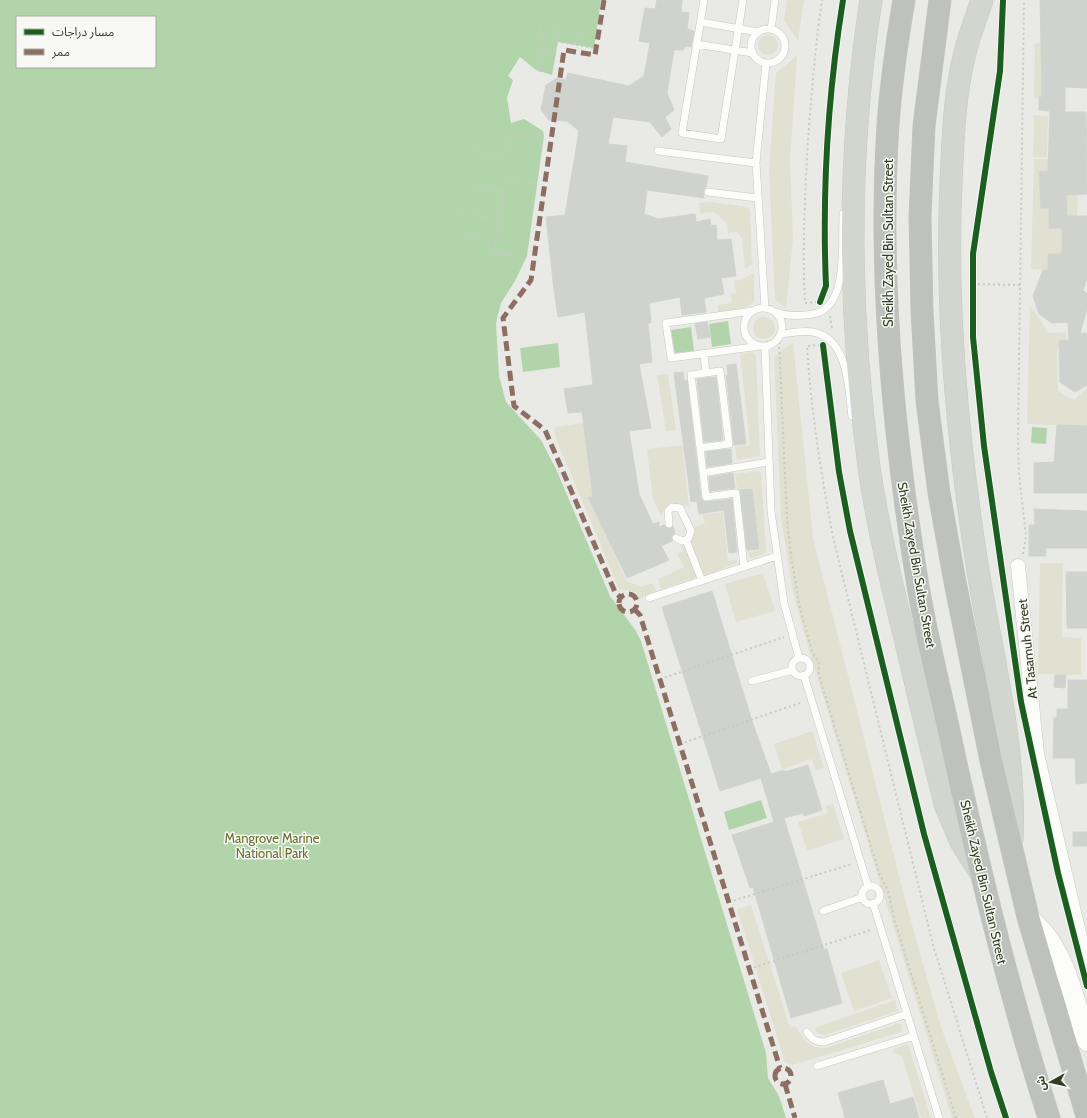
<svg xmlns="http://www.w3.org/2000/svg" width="1087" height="1118" font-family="Cabin,'Noto Sans Arabic',sans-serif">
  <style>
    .green { fill: #e1e1d1 }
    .water { fill: #b2d4ab; fill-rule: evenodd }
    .building { fill: #d0d2cd; stroke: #d2d3cf }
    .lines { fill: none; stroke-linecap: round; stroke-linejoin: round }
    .lane-casing { stroke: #c6c7c3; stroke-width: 8 }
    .street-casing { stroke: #c6c7c3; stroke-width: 15 }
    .secondary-casing { stroke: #c4c6c0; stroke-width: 21 }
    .primary-casing { stroke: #c6c9c2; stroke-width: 23 }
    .highway-casing { stroke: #c6c9c2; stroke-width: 23 }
    .path { stroke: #c6cac2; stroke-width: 2; stroke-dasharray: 2 3; stroke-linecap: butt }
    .lane { stroke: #fcfcfb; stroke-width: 7 }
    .street { stroke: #fcfcfb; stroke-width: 14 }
    .secondary { stroke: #fcfcfb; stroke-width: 20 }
    .primary { stroke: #d3d6cf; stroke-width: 22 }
    .highway { stroke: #bfc2bc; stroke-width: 22 }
    .quiet { stroke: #8d6e63; stroke-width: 5; stroke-dasharray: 10 5; stroke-linecap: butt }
    .cycleway-casing { stroke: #f8f9f4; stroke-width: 8 }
    .cycleway { stroke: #1b5e20; stroke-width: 6 }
    .labels { text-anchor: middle; stroke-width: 3; stroke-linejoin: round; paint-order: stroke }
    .street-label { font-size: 13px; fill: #323c25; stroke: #f8f9f4 }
    .park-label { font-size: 13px; fill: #6a6f33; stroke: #f8f9f4 }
  </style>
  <rect width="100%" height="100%" fill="#e9eae6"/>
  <path class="green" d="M 787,0 L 804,0 L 798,41 L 784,20 Z
    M758 45a10 10 0 1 1 20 0a10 10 0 1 1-20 0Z
    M 1035,43 L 1046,44 L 1044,98 L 1034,98 Z
    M 797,56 L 790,161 L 793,239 L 786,308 L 775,299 L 769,169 L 776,73 Z
    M 1034,115 L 1048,116 L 1047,157 L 1033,157 Z
    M 1034,159 L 1079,160 L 1077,216 L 1073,216 L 1072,235 L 1080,270 L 1031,269 Z
    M 712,202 L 747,207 L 750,210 L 752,264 L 745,269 L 742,239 L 737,232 L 728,233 L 727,224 L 714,212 L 700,213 L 699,203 Z
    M 754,273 L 754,302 L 744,308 L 718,312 L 718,305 L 732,303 L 731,294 L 736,293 L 734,281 L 743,279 Z
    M 1030,305 L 1048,333 L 1066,332 L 1066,345 L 1057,351 L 1058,391 L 1074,400 L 1087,388 L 1087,426 L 1027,424 Z
    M753 328a11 11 0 1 1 22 0a11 11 0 1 1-22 0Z
    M 793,342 L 813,538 L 907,907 L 941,1027 L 975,1118 L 952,1118 L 808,647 L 793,592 L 781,518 L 774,357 Z
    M 751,352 L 756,355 L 760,456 L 737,460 L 735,447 L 750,445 L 740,354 Z
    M 668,374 L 676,430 L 666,431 L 657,375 Z
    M 583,423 L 594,506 L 626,581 L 641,587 L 652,583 L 656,591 L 639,599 L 636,592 L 619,589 L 556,439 L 554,427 Z
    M 682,445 L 689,506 C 676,508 672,496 661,515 L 653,499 L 647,449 Z
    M 758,471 L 761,473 L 766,549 L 764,554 L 751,558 L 747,553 L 760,550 L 752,488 L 737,490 L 735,474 Z
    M 723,512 L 728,561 L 736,560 L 737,563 L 704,576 L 691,542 L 694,528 L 705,523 L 702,515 Z
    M 680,543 L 685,546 L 698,577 L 661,589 L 658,579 L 684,567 L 677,554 L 683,551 Z
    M 1040,563 L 1063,563 L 1062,637 L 1081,638 L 1081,675 L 1038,674 Z
    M 763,573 L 775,611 L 736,622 L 725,584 Z
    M 812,731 L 824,768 L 816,771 L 812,759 L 782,769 L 774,744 Z
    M 833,804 L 844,839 L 807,851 L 798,822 L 828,813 L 826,806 Z
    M 751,905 L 790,1028 L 796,1026 C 804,1040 808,1048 825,1048 L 897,1024 L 901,1024 L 902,1026 L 901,1032 L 793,1065 L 785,1062 L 737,909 Z
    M 879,960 L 892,998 L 854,1011 L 841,973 Z
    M 895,1000 L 898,1011 L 825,1035 L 818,1033 L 814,1028 Z
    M 908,1044 L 931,1118 L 921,1118 L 902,1057 L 894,1053 L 893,1049 Z"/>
  <path class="water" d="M 0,0 L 601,0 L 594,48 L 558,42 L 552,75 L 536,70 L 520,57 L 508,76 L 513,80 L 507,98 L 511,123 L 524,119 L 543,131 L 544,136 L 527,256 L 515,281 L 501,303 L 496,323 L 499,376 L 506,402 L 541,440 L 556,469 L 610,596 L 636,631 L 641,641 L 766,1053 L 768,1078 L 779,1096 L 786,1118 L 0,1118 ZM 17,17 L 155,17 L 155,67 L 17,67 Z
    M 728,321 L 731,344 L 712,347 L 709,324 Z
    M 691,327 L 694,351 L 675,353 L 671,330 Z
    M 558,343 L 560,367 L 523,372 L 520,348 Z
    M 1032,427 L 1047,428 L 1046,444 L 1031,443 Z
    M 761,800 L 767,818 L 729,830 L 724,812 Z"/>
  <path class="building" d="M 657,0 L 682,0 L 681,12 L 689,13 L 687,29 L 694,31 L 691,47 L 685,46 L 683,50 L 674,50 L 667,93 L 674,110 L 665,117 L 671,129 L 662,137 L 650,122 L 613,117 L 608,144 L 627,146 L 625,162 L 708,176 L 706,187 L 703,191 L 704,198 L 647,190 L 644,214 L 658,219 L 695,214 L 696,222 L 710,219 L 711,226 L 716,225 L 717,240 L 731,239 L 736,276 L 721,278 L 724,294 L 704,298 L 706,312 L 682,315 L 680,297 L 649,303 L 651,323 L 648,323 L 652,362 L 639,364 L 651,428 L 629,431 L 639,494 L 653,524 L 659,522 L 659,527 L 664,525 L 669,529 L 673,527 L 675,533 L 671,536 L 672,541 L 661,546 L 669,560 L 627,578 L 588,497 L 593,497 L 582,412 L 568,413 L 564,389 L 593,385 L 585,312 L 558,317 L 554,290 L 546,217 L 565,215 L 579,131 L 567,121 L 549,120 L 541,110 L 546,85 L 557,78 L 566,80 L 568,73 L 629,86 L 644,76 L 650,43 L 639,41 L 645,8 L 655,9 Z
    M 1040,0 L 1087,0 L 1087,88 L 1065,87 L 1065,112 L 1086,112 L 1087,194 L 1066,195 L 1067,216 L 1087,216 L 1087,278 L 1083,290 L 1087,294 L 1087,309 L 1080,333 L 1087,333 L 1087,385 L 1075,392 L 1060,382 L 1059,341 L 1069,340 L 1068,322 L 1052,323 L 1039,314 L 1033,296 L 1043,270 L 1048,270 L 1048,254 L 1062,254 L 1062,228 L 1049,228 L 1049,208 L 1041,208 L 1039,171 L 1048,171 L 1050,111 L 1039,110 L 1039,97 L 1042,97 Z
    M 707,322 L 710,337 L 698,339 L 695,324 Z
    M 736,364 L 746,444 L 734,445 L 726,375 L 728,375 L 727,365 Z
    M 683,372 L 684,381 L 687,380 L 701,498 L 706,502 L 732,499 L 737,552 L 729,553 L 724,510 L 699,514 L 697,501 L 691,502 L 674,373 Z
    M 716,377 L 723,440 L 704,442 L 697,379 Z
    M 1057,425 L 1087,426 L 1087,493 L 1034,493 L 1034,463 L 1054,462 Z
    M 731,449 L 732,463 L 707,467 L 706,452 Z
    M 733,473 L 735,488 L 710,491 L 709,477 Z
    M 752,489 L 759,549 L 747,550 L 740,490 Z
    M 1034,509 L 1087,511 L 1087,548 L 1046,548 L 1046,556 L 1029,556 L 1029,525 L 1035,525 Z
    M 1066,572 L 1087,572 L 1087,628 L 1067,628 Z
    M 712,591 L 752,721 L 771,774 L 784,770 L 785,772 L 808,765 L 822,810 L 804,816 L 803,813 L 784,818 L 824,950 L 827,949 L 842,1003 L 791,1018 L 753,887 L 750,888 L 732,835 L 774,822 L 761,778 L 720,791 L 662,607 Z
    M 1055,675 L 1066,675 L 1065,688 L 1054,687 Z
    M 1068,680 L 1087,680 L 1087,783 L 1076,784 L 1075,758 L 1053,758 L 1054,718 L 1057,718 L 1057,709 L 1068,709 Z
    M 1073,832 L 1087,832 L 1087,846 L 1073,846 Z
    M 883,1080 L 890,1104 L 913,1097 L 919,1118 L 845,1118 L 838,1093 Z"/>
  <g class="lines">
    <defs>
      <path id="lane" d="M 704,0 L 682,133 L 721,139 L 743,0
        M 700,22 L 758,32
        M751 46a17 17 0 1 1 34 0a17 17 0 1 1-34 0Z
        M 771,29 L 775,0
        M 696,44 L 753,53
        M 658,151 L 756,163
        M 708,192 L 757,198
        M744 327a19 19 0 1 1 38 0a19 19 0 1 1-38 0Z
        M 765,308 L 756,163 L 766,63
        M 753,311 L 666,323 L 671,358 L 760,346
        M 776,312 C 786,316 795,316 806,315 C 815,314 822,313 828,306 C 846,289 842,238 843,214
        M 781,334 C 791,333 803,330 813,332 C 849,339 848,388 852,416
        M 765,347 L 771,511 L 784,603 L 799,658
        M 704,354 L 706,373
        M 720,371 L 729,444 L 700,448 L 691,375 Z
        M 700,448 L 706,497 L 736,493 L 744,567
        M 708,472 L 769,462
        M 669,524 L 668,511 L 672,507 L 680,508 L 691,531 L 688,539 L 682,541 L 676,538
        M 686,540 L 702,581
        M 649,598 L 777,556
        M792 667a9 9 0 1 1 18 0a9 9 0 1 1-18 0Z
        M 804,675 L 868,886
        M 752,681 L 793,670
        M862 895a9 9 0 1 1 18 0a9 9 0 1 1-18 0Z
        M 873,903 L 939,1118
        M 823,911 L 863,897
        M 807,1032 C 812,1039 815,1042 824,1042 L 907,1014
        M 817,1066 L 914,1036"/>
      <path id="street" d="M 1018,566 L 1037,754 L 1087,967"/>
      <path id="secondary" d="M 1028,917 C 1035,924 1043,931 1049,940 C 1069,969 1076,1007 1087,1041"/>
      <path id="primary" d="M 871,0 C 847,154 848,313 869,467 C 878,530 894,593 909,655 C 921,706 933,757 946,807 L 961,842 L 980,872
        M 982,0 C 976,19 968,38 964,57 C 954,98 953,141 951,183 C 945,315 958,447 979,577 C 994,664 1016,749 1012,838"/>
      <path id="highway" d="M 904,0 C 897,41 891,83 888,125 C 878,278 893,434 918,586 C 928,644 943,701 955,759 C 982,880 1011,1000 1049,1118
        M 940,0 L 924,126 L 920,217 L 922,310 L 927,401 L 939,493 L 955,582 L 991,761 L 1028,917 L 1087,1116"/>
    </defs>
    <use href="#lane" class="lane-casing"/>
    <use href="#street" class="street-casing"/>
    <use href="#secondary" class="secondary-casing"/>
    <use href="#primary" class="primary-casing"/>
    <use href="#highway" class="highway-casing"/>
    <path class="path" d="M 581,2 L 581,0
      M 541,21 L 539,38 L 594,48
      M 557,41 L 560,24
      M 575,44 L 578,27
      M 540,72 L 541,49 L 557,51
      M 462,149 L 505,156 L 509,136 L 544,136
      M 462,184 L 504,192
      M 457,212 L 500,220
      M 454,235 L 496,242
      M 527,256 L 494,254 L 505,181 L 538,183
      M 973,284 L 1020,285
      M 817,302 L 805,303 C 802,248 805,194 808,139 C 812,92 815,46 822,0
      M 830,316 L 832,329
      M 779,342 L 787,519 L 791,555 L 799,604 L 812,651 L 819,663 L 819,675 L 880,876 C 891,891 890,904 895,922 L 956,1118
      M 820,345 L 807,346 C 811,411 821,474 833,537 L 933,945 L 987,1118
      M 1023,554 L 1026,536 L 1019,474 L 1018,439 L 1024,0
      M 660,679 L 784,637
      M 680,744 L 803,702
      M 729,902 L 852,864
      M 749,969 L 871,930"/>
    <use href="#lane" class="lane"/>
    <use href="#street" class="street"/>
    <use href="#secondary" class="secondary"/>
    <use href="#primary" class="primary"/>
    <use href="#highway" class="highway"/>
    <path class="quiet" d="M 604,0 L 595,55 L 564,50 L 531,280 L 503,318 L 514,406 L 545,430 L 615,592 L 621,598
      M619 603a9 9 0 1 1 18 0a9 9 0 1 1-18 0Z
      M 634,609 L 640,615 L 780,1068
      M775 1076a8 8 0 1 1 16 0a8 8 0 1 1-16 0Z
      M 785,1084 L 795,1118"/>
    <defs>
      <path id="cycleway" d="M 1003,0 L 1000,71 L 973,254 L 973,337 L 984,446 L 1021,702 L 1058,873 L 1087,986
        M 820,302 L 826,286 C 822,191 828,94 843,0
        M 823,345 L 839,472 L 850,531 L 924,834 L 991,1072 L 1006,1118"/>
    </defs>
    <use href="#cycleway" class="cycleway-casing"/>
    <use href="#cycleway" class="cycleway"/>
  </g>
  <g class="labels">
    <g class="street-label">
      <text transform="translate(888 243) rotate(-90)" y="5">Sheikh Zayed Bin Sultan Street</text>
      <text transform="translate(917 565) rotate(80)" y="5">Sheikh Zayed Bin Sultan Street</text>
      <text transform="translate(1027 649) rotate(-96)" y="5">At Tasamuh Street</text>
      <text transform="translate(984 882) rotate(77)" y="5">Sheikh Zayed Bin Sultan Street</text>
    </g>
    <g class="park-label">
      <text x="272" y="843">Mangrove Marine<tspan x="272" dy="15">National Park</tspan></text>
    </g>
  </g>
  <rect x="16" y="16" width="140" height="52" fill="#f8f9f4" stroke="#a9ada1"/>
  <rect x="24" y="29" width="20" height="6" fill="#1b5e20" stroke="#a9ada1"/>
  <text x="52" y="36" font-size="12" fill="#323c25">مسار دراجات</text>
  <rect x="24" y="49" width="20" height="6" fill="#8d6e63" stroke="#a9ada1"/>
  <text x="52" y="56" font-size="12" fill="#323c25">ممر</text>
  <g transform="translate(1051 1082) rotate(262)" stroke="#f8f9f4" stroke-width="3" paint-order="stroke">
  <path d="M0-3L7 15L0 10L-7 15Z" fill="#323c25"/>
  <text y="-6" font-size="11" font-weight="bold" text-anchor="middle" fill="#323c25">ش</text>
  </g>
</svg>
